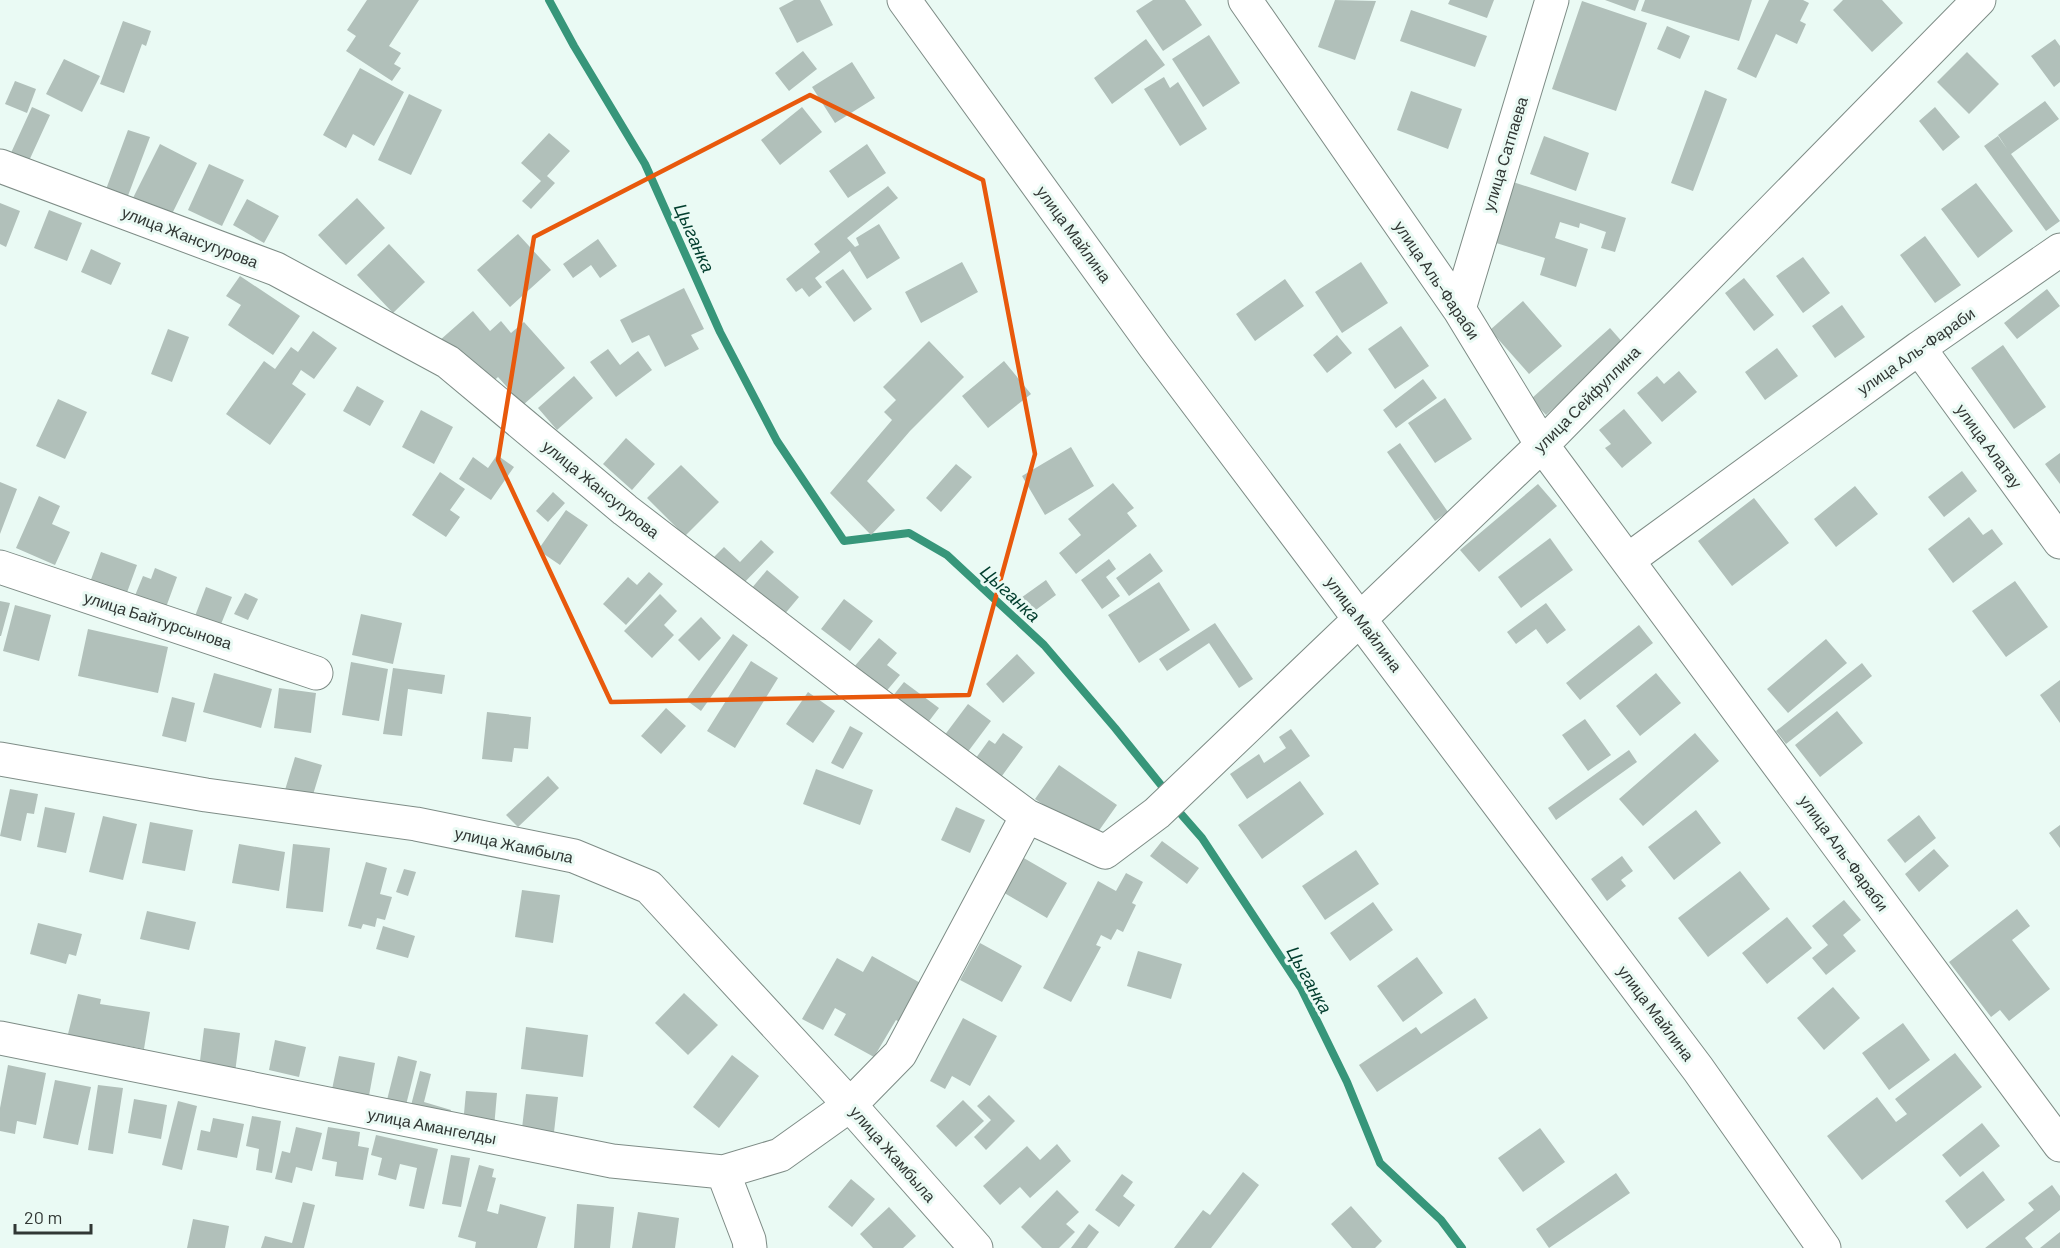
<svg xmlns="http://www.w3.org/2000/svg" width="2060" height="1248" font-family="Barlow,sans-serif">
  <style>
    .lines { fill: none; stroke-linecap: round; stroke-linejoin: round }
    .stream { stroke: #37967a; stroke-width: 8 }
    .building { fill: #b1c0ba }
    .minor-casing { stroke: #7e8c86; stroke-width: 35 }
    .minor { stroke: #fff; stroke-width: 33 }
    .marked { fill: none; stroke: #e8590c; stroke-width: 4.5; stroke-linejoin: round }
    .labels { text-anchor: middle; stroke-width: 6; stroke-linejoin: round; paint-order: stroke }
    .street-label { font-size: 16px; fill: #313734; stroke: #eafaf4 }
    .water-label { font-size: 18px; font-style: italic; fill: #013d2d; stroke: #eafaf4 }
  </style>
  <rect width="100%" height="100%" fill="#eafaf4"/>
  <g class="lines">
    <path class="stream" d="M 549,0 L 574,46 L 645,164 L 720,332 L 777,441 L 844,541 L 909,533 L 947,555 L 1044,645 L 1115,728 L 1161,785 L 1166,794
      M 1174,806 L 1202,838 L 1301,988 L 1347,1082 L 1380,1163 L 1441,1220 L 1462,1248"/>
  </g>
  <path class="building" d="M 367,0 L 419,0 L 389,46 L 401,53 L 394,64 L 401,68 L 392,81 L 346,51 L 356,36 L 347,30 Z
    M 794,0 L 820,0 L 833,25 L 797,43 L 779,8 Z
    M 1153,0 L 1185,0 L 1202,25 L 1163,51 L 1136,11 Z
    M 1335,0 L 1376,1 L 1355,60 L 1318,47 Z
    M 1450,0 L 1494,0 L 1487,18 L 1448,4 Z
    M 1605,0 L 1639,0 L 1635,11 Z
    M 1645,0 L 1752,0 L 1739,41 L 1641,11 Z
    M 1769,0 L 1803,0 L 1809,3 L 1800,21 L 1806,24 L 1797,44 L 1776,34 L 1756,78 L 1737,69 Z
    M 1843,0 L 1882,0 L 1903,23 L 1872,52 L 1833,10 Z
    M 1582,1 L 1647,23 L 1616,111 L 1552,89 Z
    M 1411,10 L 1487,36 L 1475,67 L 1400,41 Z
    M 123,21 L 151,31 L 146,46 L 142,44 L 124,93 L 100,84 Z
    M 1667,26 L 1690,36 L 1680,59 L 1657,49 Z
    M 1209,35 L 1240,83 L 1203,107 L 1172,59 Z
    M 1146,39 L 1165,65 L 1112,104 L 1094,78 Z
    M 2055,39 L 2060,46 L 2060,82 L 2054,87 L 2031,56 Z
    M 803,51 L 817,69 L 789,91 L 775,73 Z
    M 1967,52 L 1999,84 L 1969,114 L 1937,82 Z
    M 64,59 L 100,76 L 82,112 L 46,94 Z
    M 852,62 L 875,98 L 835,123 L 812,87 Z
    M 360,68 L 404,92 L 374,146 L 353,134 L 346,148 L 323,135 Z
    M 1164,77 L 1170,88 L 1178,82 L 1207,129 L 1180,146 L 1144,89 Z
    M 15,81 L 36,89 L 27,113 L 5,104 Z
    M 1705,90 L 1727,99 L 1693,191 L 1671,183 Z
    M 1411,91 L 1462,109 L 1448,149 L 1397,130 Z
    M 409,94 L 442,110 L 411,175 L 378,160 Z
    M 2045,101 L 2059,119 L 2011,154 L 2060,221 L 2046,231 L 1984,146 L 1998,136 L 2007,149 L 1998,135 Z
    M 32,107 L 50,115 L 28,163 L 10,155 Z
    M 802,107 L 822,132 L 780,165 L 761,140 Z
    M 1935,107 L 1960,137 L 1943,151 L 1919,121 Z
    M 128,130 L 150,137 L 126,201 L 105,192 Z
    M 549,133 L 570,151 L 547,176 L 555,183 L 531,209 L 522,201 L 541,181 L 521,163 Z
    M 1544,136 L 1589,153 L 1576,191 L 1530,174 Z
    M 160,144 L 197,163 L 171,216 L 133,198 Z
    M 867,144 L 886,173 L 848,198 L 829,171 Z
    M 209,164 L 244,180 L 222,226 L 188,210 Z
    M 1513,182 L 1626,218 L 1615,252 L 1601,248 L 1606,232 L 1580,223 L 1579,228 L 1560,222 L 1555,238 L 1588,249 L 1576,287 L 1540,275 L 1545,258 L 1493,242 Z
    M 1976,183 L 2013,231 L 1978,258 L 1941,209 Z
    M 888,186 L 898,198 L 847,238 L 855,247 L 859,245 L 856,238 L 879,224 L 900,258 L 867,279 L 850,251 L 815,278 L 822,287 L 809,297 L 802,288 L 796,292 L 786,279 L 820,252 L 814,244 Z
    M 357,198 L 385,228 L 346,265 L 318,235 Z
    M 247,199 L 279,216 L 264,243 L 233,225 Z
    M 0,203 L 20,211 L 6,247 L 0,244 Z
    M 49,210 L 82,223 L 67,261 L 34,248 Z
    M 518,234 L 551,270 L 510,307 L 477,270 Z
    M 1925,236 L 1961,285 L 1935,303 L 1900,255 Z
    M 598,239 L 617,266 L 600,278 L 591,265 L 573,278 L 563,264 Z
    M 389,244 L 425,282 L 393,313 L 357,275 Z
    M 91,249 L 121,263 L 111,285 L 81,272 Z
    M 1803,257 L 1830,293 L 1803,313 L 1776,276 Z
    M 962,262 L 978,292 L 921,323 L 905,292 Z
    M 1361,262 L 1388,303 L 1342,333 L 1315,292 Z
    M 843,269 L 872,309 L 854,322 L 825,282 Z
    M 240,276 L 300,316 L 273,355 L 228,325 L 241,305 L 226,296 Z
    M 1744,278 L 1774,315 L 1754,331 L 1725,293 Z
    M 1285,279 L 1304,306 L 1255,341 L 1236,314 Z
    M 684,288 L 704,329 L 691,335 L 699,349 L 665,367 L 649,335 L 632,343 L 620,320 Z
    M 2047,289 L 2060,306 L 2017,339 L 2004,323 Z
    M 1523,301 L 1562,346 L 1529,374 L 1490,330 Z
    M 1842,305 L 1865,337 L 1835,358 L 1812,326 Z
    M 473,311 L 490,331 L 501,321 L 511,333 L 524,322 L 565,368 L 523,405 L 498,377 L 483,391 L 439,341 Z
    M 1401,326 L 1429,366 L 1395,389 L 1368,349 Z
    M 1610,328 L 1624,344 L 1546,415 L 1531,399 Z
    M 168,329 L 189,337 L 172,382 L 151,374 Z
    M 313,331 L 337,348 L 314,379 L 301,370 L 292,384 L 306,394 L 270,445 L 226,414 L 264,361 L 275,369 L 291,347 L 298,352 Z
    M 1337,335 L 1352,353 L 1327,373 L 1313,355 Z
    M 929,341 L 964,377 L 910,431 L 867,481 L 895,510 L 871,535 L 830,493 L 892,420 L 884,412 L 896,400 L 883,387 Z
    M 2003,345 L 2046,407 L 2014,429 L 1971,368 Z
    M 1777,348 L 1798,376 L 1765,400 L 1745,372 Z
    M 608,349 L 620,365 L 638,351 L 652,370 L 616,397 L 590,362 Z
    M 1004,361 L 1031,394 L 988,428 L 962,396 Z
    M 1679,371 L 1697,392 L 1662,422 L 1637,393 L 1657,376 L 1664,384 Z
    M 574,376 L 593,398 L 557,430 L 538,408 Z
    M 1423,379 L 1437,398 L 1396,428 L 1383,410 Z
    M 357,386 L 384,401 L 370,426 L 343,411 Z
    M 1445,398 L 1472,439 L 1435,463 L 1408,423 Z
    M 58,399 L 87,412 L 65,459 L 36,446 Z
    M 1624,409 L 1652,443 L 1622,468 L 1605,448 L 1611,444 L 1599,430 Z
    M 421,410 L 453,427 L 434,464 L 402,447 Z
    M 626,438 L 655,464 L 632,490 L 603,464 Z
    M 1400,443 L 1448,512 L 1435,521 L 1387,452 Z
    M 1071,447 L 1094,486 L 1045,515 L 1022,476 Z
    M 2060,453 L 2060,484 L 2045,464 Z
    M 497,455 L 514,467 L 491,500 L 459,479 L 473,457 L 488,468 Z
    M 956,464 L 972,477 L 941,512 L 926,498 Z
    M 681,465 L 719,502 L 685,536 L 647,498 Z
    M 1962,471 L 1977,491 L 1944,517 L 1928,497 Z
    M 440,472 L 465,489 L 450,510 L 460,517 L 446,537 L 412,515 Z
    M 0,482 L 17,489 L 0,534 Z
    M 1113,483 L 1134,508 L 1127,513 L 1137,526 L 1076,574 L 1059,553 L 1081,535 L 1068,519 Z
    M 1538,484 L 1557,506 L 1479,572 L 1460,550 Z
    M 1855,486 L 1878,514 L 1836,547 L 1814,519 Z
    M 553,492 L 565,503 L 548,522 L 536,511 Z
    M 39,496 L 60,506 L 52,524 L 70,532 L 55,565 L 16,548 Z
    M 1754,498 L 1789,543 L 1732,586 L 1698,541 Z
    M 566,510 L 588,525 L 560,565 L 538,550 Z
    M 1969,517 L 1983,535 L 1992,529 L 2003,544 L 1953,583 L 1928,549 Z
    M 1550,538 L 1573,570 L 1521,608 L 1498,577 Z
    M 761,540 L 774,552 L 737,590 L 708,563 L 724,547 L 740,562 Z
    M 101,552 L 137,565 L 125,598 L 89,585 Z
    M 1150,553 L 1163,571 L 1129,596 L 1116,578 Z
    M 1109,559 L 1116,569 L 1106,577 L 1120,596 L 1102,609 L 1081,580 Z
    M 155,568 L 177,577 L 165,610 L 134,598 L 143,576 L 151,579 Z
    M 767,570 L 799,597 L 778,622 L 746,595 Z
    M 649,572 L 663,584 L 626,625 L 603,604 L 628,577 L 637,585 Z
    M 1046,580 L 1056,595 L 1029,615 L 1018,600 Z
    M 2015,581 L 2048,627 L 2006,657 L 1972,611 Z
    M 1159,582 L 1190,630 L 1139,663 L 1108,615 Z
    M 206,587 L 232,597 L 217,634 L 192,624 Z
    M 245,593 L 258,599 L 248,620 L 234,614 Z
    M 660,594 L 677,611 L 664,625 L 674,635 L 652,658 L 624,631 Z
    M 844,599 L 873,621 L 850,651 L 821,629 Z
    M 0,601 L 10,603 L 1,636 L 0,636 Z
    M 1546,603 L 1566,630 L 1547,644 L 1536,629 L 1516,644 L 1507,632 Z
    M 15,605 L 51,615 L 39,661 L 3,651 Z
    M 361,614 L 402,623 L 393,664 L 352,655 Z
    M 701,617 L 721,638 L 699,661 L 678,640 Z
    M 1215,623 L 1253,679 L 1239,688 L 1209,643 L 1167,671 L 1159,659 Z
    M 1639,625 L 1653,643 L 1580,700 L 1566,683 Z
    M 88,629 L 168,647 L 158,693 L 78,676 Z
    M 733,634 L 748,645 L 701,711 L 686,700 Z
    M 879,638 L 897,653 L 887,665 L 900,675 L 884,694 L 853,668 Z
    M 1826,639 L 1847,663 L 1788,713 L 1767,689 Z
    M 1017,654 L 1035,673 L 1003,703 L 986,684 Z
    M 751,661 L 778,678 L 735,748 L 707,731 Z
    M 351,662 L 388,669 L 379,721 L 342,715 Z
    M 1862,663 L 1872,676 L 1786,744 L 1776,731 Z
    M 393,668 L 445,675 L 442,694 L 408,689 L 402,736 L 383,734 Z
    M 214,673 L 272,689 L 261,728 L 203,712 Z
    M 1656,673 L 1681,703 L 1640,736 L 1616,706 Z
    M 2060,680 L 2060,723 L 2040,695 Z
    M 904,682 L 939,708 L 923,729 L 888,702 Z
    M 279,688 L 316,693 L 311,733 L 274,728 Z
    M 808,692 L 835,711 L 813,743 L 786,724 Z
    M 172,697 L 195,703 L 186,742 L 162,736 Z
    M 968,704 L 991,721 L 967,753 L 944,736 Z
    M 666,708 L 686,726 L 661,754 L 641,736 Z
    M 1837,711 L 1863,743 L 1820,777 L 1795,745 Z
    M 487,712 L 531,717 L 528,749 L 514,748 L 512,762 L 482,759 Z
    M 1585,719 L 1611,755 L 1588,771 L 1562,735 Z
    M 850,726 L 863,733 L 843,769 L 831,763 Z
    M 1291,729 L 1310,756 L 1247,799 L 1230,774 L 1259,754 L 1264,763 L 1286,748 L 1279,737 Z
    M 1003,733 L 1023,747 L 999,780 L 973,762 L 989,740 L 995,744 Z
    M 1695,733 L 1719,761 L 1643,826 L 1619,799 Z
    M 1629,750 L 1637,762 L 1556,820 L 1548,808 Z
    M 295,757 L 322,765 L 312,798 L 285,790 Z
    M 1059,765 L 1117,805 L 1093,839 L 1035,799 Z
    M 816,769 L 873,790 L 860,825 L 803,804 Z
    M 548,776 L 559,788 L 518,827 L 506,815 Z
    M 1300,781 L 1324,814 L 1262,859 L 1238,825 Z
    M 10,789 L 38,794 L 34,814 L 27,813 L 21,841 L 0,836 Z
    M 45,807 L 75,813 L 66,853 L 37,847 Z
    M 956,807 L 985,820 L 970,853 L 941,840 Z
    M 1696,810 L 1721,843 L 1674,880 L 1648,847 Z
    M 1919,815 L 1936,838 L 1905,863 L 1887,840 Z
    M 103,816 L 137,824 L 123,880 L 89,872 Z
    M 150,822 L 193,830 L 185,871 L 142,863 Z
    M 2060,825 L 2060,848 L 2049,833 Z
    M 1162,841 L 1199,868 L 1187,884 L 1150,856 Z
    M 239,844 L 285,852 L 279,891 L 232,883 Z
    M 293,844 L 330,848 L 323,912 L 286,908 Z
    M 1934,849 L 1949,866 L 1919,892 L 1905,874 Z
    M 1356,850 L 1379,884 L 1325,920 L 1302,886 Z
    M 1622,856 L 1633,871 L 1621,880 L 1626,886 L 1607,901 L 1591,879 Z
    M 1022,857 L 1067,883 L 1047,918 L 1001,891 Z
    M 366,862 L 387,868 L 380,894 L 392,897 L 385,920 L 377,918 L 375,927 L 363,924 L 361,929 L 348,926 Z
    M 404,869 L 416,872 L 408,896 L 396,892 Z
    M 1740,871 L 1770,909 L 1708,957 L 1678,918 Z
    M 1126,873 L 1143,882 L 1132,903 L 1136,905 L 1123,932 L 1117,929 L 1111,940 L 1101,935 L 1096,945 L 1101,947 L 1071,1002 L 1043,988 L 1098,881 L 1116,891 Z
    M 522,890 L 560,895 L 553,943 L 515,937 Z
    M 1844,900 L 1861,920 L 1843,935 L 1856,951 L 1826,975 L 1812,958 L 1828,945 L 1812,926 Z
    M 1373,902 L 1393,930 L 1350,961 L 1330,933 Z
    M 2017,909 L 2030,926 L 2012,940 L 2050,989 L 2009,1021 L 2000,1010 L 1991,1017 L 1949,962 Z
    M 147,911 L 196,922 L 189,950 L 140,939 Z
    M 1787,917 L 1812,948 L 1767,984 L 1742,953 Z
    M 38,923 L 82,934 L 76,956 L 69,954 L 66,964 L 30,954 Z
    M 383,926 L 415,936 L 408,958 L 376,949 Z
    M 980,943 L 1022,966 L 1002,1002 L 960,980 Z
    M 1138,951 L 1182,964 L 1171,999 L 1127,986 Z
    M 872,956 L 924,985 L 902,1024 L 896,1020 L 874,1057 L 834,1035 L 846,1014 L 835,1008 L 823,1030 L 802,1019 L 837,958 L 863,972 Z
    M 1417,957 L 1443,993 L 1403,1022 L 1377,986 Z
    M 1833,987 L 1860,1018 L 1824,1050 L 1797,1018 Z
    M 684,993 L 718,1025 L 688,1055 L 655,1023 Z
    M 78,994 L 101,999 L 100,1004 L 150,1012 L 144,1049 L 91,1039 L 89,1048 L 66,1042 Z
    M 1475,998 L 1488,1018 L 1377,1092 L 1359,1065 L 1416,1027 L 1421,1034 Z
    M 963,1018 L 997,1036 L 970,1086 L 952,1076 L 945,1089 L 930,1081 Z
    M 1903,1023 L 1930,1060 L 1889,1090 L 1862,1053 Z
    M 526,1027 L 588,1035 L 583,1077 L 521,1069 Z
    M 204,1028 L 240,1033 L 235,1073 L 199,1069 Z
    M 275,1040 L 306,1047 L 299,1077 L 269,1070 Z
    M 1955,1053 L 1982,1087 L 1862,1180 L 1827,1136 L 1877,1097 L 1896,1122 L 1907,1114 L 1895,1099 Z
    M 732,1055 L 759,1076 L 719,1128 L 693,1107 Z
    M 339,1056 L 375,1063 L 368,1101 L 331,1094 Z
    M 398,1056 L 417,1061 L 404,1113 L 385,1108 Z
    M 8,1065 L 46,1073 L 36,1125 L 17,1121 L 15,1134 L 0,1131 L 0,1108 Z
    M 420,1071 L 431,1074 L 424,1102 L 451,1110 L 447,1123 L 409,1113 Z
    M 55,1080 L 91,1087 L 78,1145 L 43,1138 Z
    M 98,1085 L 123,1088 L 113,1154 L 88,1150 Z
    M 466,1091 L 497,1093 L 494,1128 L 463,1125 Z
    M 526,1094 L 558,1097 L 553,1141 L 521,1137 Z
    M 989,1095 L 1015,1121 L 986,1150 L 974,1137 L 991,1120 L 977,1106 Z
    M 134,1099 L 167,1105 L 161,1139 L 128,1133 Z
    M 963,1100 L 984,1121 L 956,1147 L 936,1126 Z
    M 178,1101 L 197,1106 L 182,1170 L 162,1165 Z
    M 252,1116 L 281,1121 L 272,1173 L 256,1170 L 259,1149 L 246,1146 Z
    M 213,1118 L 244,1124 L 237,1158 L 197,1150 L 201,1130 L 210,1132 Z
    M 1982,1123 L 2000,1146 L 1960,1177 L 1942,1155 Z
    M 296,1127 L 322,1133 L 312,1171 L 296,1167 L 292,1183 L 275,1179 L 282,1151 L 290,1153 Z
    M 328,1127 L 360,1132 L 358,1146 L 369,1148 L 363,1180 L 335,1176 L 337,1162 L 322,1159 Z
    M 1540,1128 L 1565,1162 L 1523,1192 L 1498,1158 Z
    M 376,1135 L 438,1149 L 424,1209 L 409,1206 L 417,1168 L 400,1164 L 396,1180 L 378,1175 L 382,1158 L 371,1155 Z
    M 1057,1144 L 1071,1161 L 1030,1198 L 1020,1187 L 1000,1205 L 983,1186 L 1027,1146 L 1040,1160 Z
    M 451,1155 L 470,1158 L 461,1207 L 442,1204 Z
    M 479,1165 L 494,1169 L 492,1177 L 496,1178 L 487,1211 L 498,1214 L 500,1204 L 546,1217 L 537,1248 L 475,1248 L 476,1242 L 458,1237 Z
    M 1983,1171 L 2005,1200 L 1967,1229 L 1945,1201 Z
    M 1243,1172 L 1259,1185 L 1211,1248 L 1174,1248 L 1203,1210 L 1210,1215 Z
    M 1616,1173 L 1630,1193 L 1549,1248 L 1536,1229 Z
    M 1122,1174 L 1133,1182 L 1123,1196 L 1135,1205 L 1119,1227 L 1095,1210 Z
    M 851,1179 L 875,1199 L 852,1227 L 828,1207 Z
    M 2052,1185 L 2060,1196 L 2060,1210 L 2025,1238 L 2033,1248 L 1985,1248 L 2034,1210 L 2028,1203 Z
    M 1057,1190 L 1079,1212 L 1066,1224 L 1075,1232 L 1059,1248 L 1042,1248 L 1021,1227 Z
    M 303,1202 L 315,1205 L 304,1248 L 261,1248 L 265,1236 L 292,1243 Z
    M 577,1204 L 614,1207 L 610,1248 L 574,1248 Z
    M 1351,1206 L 1382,1241 L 1375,1248 L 1352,1248 L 1331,1224 Z
    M 889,1207 L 916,1236 L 903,1248 L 873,1248 L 860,1234 Z
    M 638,1212 L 679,1218 L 675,1248 L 632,1248 Z
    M 193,1219 L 229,1226 L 225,1248 L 187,1248 Z
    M 1089,1224 L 1099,1232 L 1087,1248 L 1071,1248 Z
    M 2060,1232 L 2060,1248 L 2040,1248 Z"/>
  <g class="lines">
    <defs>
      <path id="minor" d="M 904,0 L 1155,347 L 1698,1069 L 1824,1248
        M 1245,0 L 1459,309 L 1542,445 L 2060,1145
        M 0,166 L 276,269 L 448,362 L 625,510 L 847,681 L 1027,816 L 1105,852 L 1157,813 L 1542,445 L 1979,0
        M 1459,309 L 1552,0
        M 1919,348 L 2060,542
        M 1628,560 L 1919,348 L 2060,250
        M 0,567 L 316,673
        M 0,759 L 206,795 L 416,824 L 574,856 L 649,887 L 850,1105 L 976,1248
        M 0,1038 L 612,1161 L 723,1172 L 780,1155 L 850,1105 L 900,1054 L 1027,816
        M 723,1172 L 749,1240 L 750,1248"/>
    </defs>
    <use href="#minor" class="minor-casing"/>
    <use href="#minor" class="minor"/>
  </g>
  <path class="marked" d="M 810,95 L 983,180 L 1035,454 L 969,695 L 611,702 L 498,460 L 534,237 Z"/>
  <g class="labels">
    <g class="street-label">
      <text transform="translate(1505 154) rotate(-73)" y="6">улица Сатпаева</text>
      <text transform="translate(1074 234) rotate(54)" y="6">улица Майлина</text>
      <text transform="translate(190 237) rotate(21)" y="6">улица Жансугурова</text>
      <text transform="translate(1437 280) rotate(56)" y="6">улица Аль-Фараби</text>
      <text transform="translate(1916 351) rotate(-35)" y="6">улица Аль-Фараби</text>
      <text transform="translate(1587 399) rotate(-45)" y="6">улица Сейфуллина</text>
      <text transform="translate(1989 446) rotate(54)" y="6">улица Алатау</text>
      <text transform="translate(601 489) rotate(39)" y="6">улица Жансугурова</text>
      <text transform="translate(158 620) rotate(18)" y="6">улица Байтурсынова</text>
      <text transform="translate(1364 624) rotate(53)" y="6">улица Майлина</text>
      <text transform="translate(514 845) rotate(12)" y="6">улица Жамбыла</text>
      <text transform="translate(1844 853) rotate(54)" y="6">улица Аль-Фараби</text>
      <text transform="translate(1656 1013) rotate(53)" y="6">улица Майлина</text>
      <text transform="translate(432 1126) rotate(11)" y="6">улица Амангелды</text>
      <text transform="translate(893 1154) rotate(49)" y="6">улица Жамбыла</text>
    </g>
    <g class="water-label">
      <text transform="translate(694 238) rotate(66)" y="6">Цыганка</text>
      <text transform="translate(1010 594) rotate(43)" y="6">Цыганка</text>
      <text transform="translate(1309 980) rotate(61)" y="6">Цыганка</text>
    </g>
  </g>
  <path d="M15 1224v9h76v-9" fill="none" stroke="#313734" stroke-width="3"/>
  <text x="24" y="1224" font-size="18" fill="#313734" stroke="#eafaf4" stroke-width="4.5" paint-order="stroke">20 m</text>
</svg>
